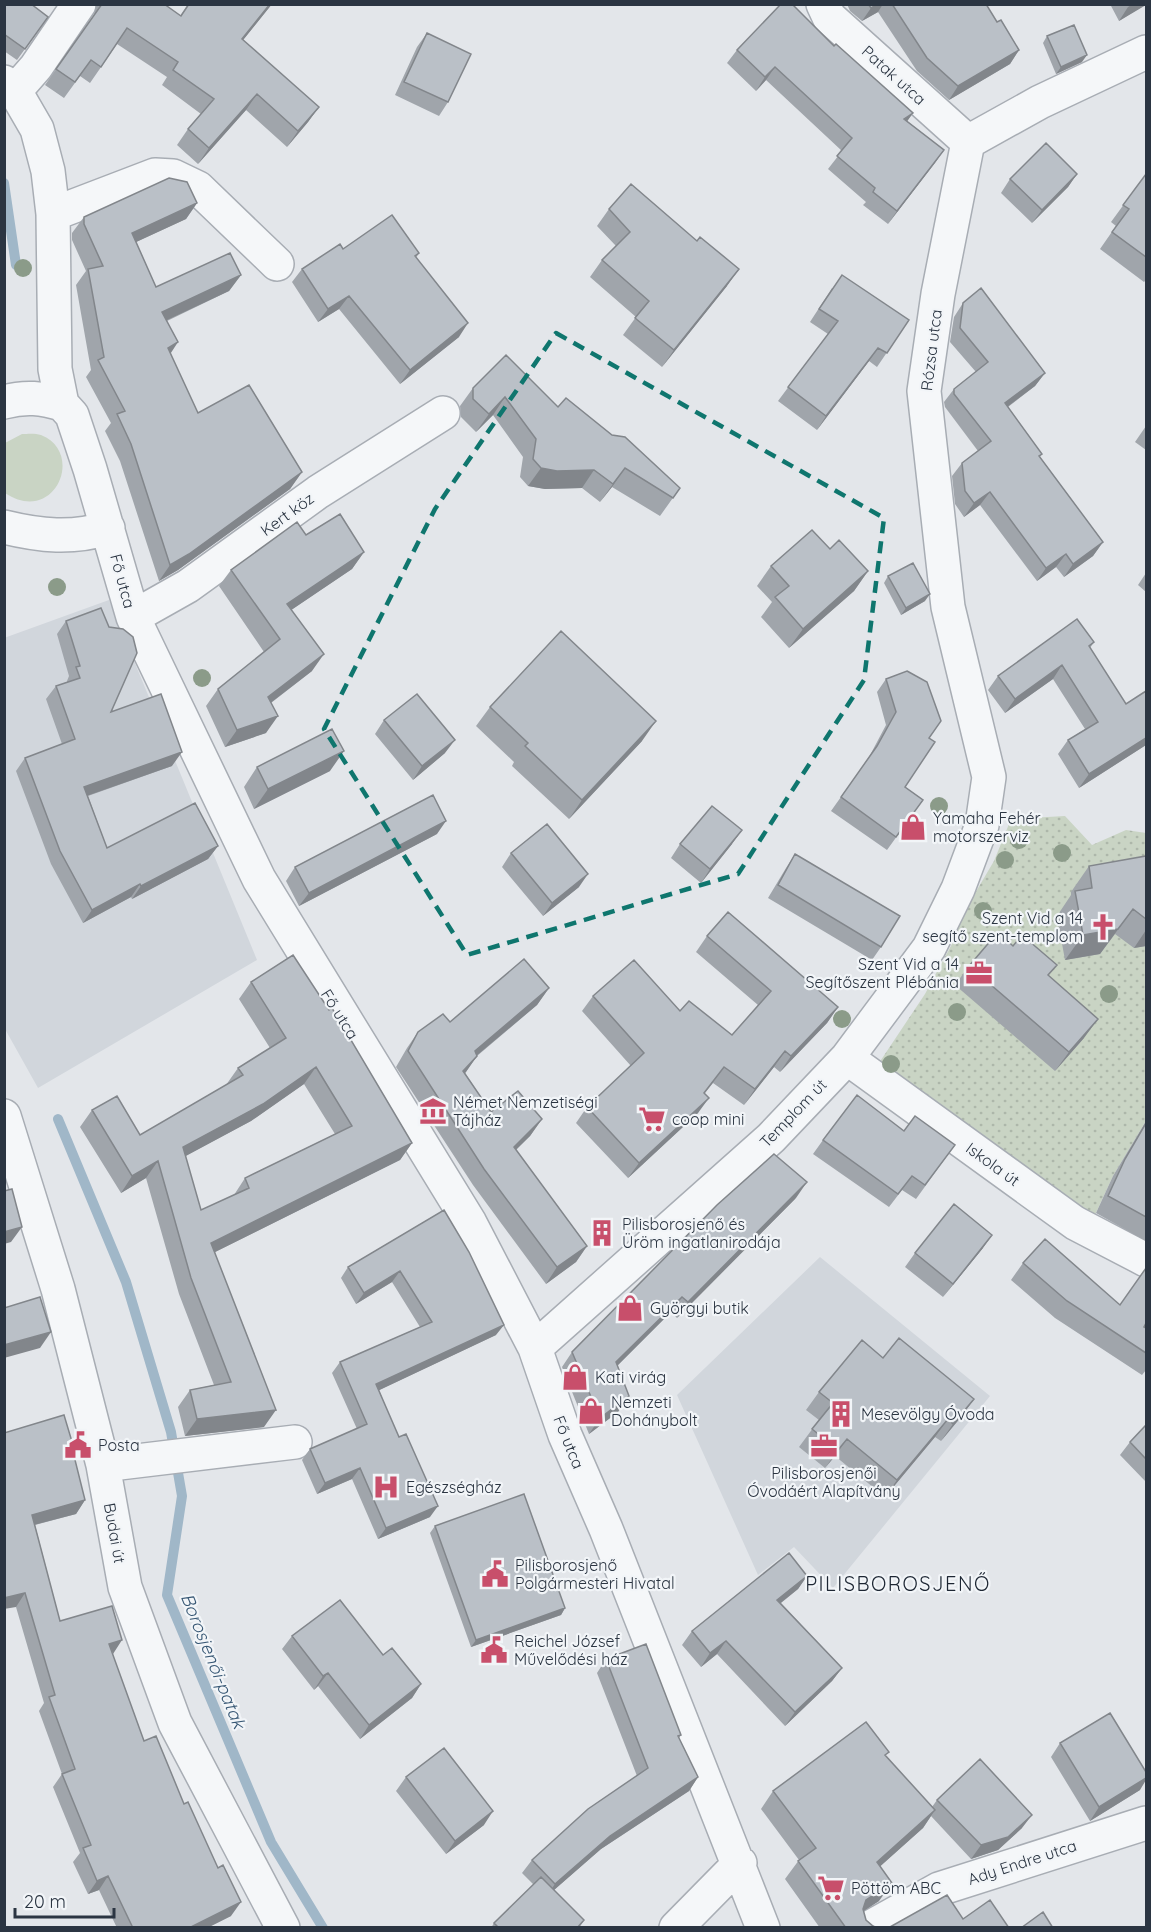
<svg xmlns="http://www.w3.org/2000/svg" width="1151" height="1932" font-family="Quicksand,sans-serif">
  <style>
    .built { fill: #d1d6dc }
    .grass { fill: #c9d4c4 }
    .garden { fill: url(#garden-dots) }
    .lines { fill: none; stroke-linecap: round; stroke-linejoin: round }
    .stream { stroke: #a0b7c8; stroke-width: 10 }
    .minor-casing { stroke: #a8adb4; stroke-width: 36 }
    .minor { stroke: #f5f7f9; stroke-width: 33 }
    .tree { fill: #8b9b89 }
    .wall { fill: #a0a5ab; fill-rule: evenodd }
    .shaded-wall { fill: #82868b }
    .building { fill: #bac0c7; stroke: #82868b; stroke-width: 1.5; fill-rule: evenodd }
    .marked { fill: none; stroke: #0f766e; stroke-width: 4.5; stroke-dasharray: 12 8; stroke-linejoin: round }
    .labels { text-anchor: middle; stroke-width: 4.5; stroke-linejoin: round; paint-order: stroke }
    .street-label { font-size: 16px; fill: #2b3542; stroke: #f2f5f8 }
    .poi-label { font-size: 16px; fill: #2b3542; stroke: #f2f5f8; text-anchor: start }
    .water-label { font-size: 18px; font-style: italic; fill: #375774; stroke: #f2f5f8 }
    .quarter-label { font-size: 20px; letter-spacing: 1.5px; fill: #1d2633; stroke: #f2f5f8 }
  </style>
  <defs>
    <pattern id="garden-dots" width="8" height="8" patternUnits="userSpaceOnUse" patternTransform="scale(1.5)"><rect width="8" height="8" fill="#c9d4c4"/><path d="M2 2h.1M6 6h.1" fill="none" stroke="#adb7aa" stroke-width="1.8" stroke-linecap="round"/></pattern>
  </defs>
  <rect width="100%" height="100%" fill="#e3e6ea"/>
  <path class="built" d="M 109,600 L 257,960 L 38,1088 L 5,1029 L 4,638 Z
    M 820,1257 L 990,1396 L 833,1588 L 794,1547 L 758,1575 L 677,1395 Z"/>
  <path class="grass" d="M 22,434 C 27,434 35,433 41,435 C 86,453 54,526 5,493 L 5,443 Z"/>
  <path class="garden" d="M 1065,816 L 1092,845 L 1126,830 L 1146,833 L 1146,1121 L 1113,1176 L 1094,1217 L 879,1063 L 925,994 L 952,944 L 948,939 L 994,861 L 1011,819 Z"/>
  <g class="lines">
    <path class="stream" d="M 4,183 L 16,265
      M 58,1119 L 126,1282 L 171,1432 L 182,1496 L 167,1595 L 271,1842 L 323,1928"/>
    <defs>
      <path id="minor" d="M 823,4 L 829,17 L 968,142
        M 4,82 L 15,91 L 37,129 L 48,171 L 53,214 L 55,369 L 62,404 L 72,415 L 90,469 L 133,617 L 259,879 L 470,1223 L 535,1348 L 565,1435 L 606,1529 L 763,1928
        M 15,91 L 36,67 L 79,4
        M 53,214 L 155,175 L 173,176 L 198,188 L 277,264
        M 4,402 C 26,396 42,398 62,404
        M 4,527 C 41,536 72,539 108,528
        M 133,617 L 188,586 L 318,492 L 443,413
        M 847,1058 L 1075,1223 L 1146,1260
        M 4,1116 L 58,1289 L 103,1465 L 125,1587 L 175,1723 L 283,1928
        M 535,1348 L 771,1138 L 847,1058 L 929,948 L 958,889 L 982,825 L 989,777 L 948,607 L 924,391 L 938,294 L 968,142 L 1040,102 L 1146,52
        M 103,1465 L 295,1442
        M 676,1928 L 740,1863
        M 869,1928 L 939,1889 L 1146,1823"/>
    </defs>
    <use href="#minor" class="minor-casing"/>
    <use href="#minor" class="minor"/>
  </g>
  <g class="tree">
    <circle cx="23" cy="268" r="9"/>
    <circle cx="57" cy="587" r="9"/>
    <circle cx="202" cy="678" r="9"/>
    <circle cx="939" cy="806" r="9"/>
    <circle cx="1019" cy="840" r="9"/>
    <circle cx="1062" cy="853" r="9"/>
    <circle cx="1005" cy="860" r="9"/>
    <circle cx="983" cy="911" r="9"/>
    <circle cx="1109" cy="994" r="9"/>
    <circle cx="957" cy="1012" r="9"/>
    <circle cx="842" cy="1019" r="9"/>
    <circle cx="891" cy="1064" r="9"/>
  </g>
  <path class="wall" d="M 4,4 L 48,17 L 17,60 L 4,51 Z
    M 96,4 L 164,4 L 180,16 L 188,4 L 272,4 L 243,40 L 319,107 L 308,122 L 287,147 L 246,110 L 198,164 L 177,145 L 188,129 L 201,114 L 162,85 L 167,77 L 117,44 L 90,83 L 80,76 L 64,98 L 45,85 L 94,15 Z
    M 847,4 L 986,4 L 997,22 L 1019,50 L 1010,64 L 949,100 L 917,71 L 878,12 L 862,21 L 850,11 Z
    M 1110,4 L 1146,4 L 1119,21 Z
    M 427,33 L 448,102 L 439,116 L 395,95 L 417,47 Z
    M 1047,36 L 1082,62 L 1056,74 L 1043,43 Z
    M 834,46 L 913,113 L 907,121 L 944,150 L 888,224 L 863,205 L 866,202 L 828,169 L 842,151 L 766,80 L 756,91 L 727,63 L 737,50 Z
    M 1077,174 L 1068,187 L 1032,223 L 1001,193 L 1010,179 Z
    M 1146,174 L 1146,280 L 1144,282 L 1100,249 L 1116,226 L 1111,222 Z
    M 197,203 L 186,219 L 136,242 L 156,287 L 241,275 L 229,291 L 167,321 L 170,354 L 198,413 L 302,472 L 290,489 L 178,570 L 159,581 L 120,461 L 105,431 L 111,423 L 86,377 L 91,370 L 76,285 L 86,271 L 72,240 L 72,233 L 84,217 Z
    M 609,209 L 727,286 L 662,367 L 623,335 L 636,317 L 590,277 L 602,260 L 616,246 L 597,226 Z
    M 343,249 L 419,253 L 416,258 L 459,337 L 400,384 L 339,309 L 318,322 L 292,282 L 302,269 Z
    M 832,288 L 909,320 L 877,367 L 869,361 L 817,430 L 778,401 L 828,334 L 810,322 Z
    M 963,303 L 1045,373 L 1035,386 L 1008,407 L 1042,454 L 1040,457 L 1103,542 L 1093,556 L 1064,577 L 1056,567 L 1037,581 L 980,505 L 964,517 L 955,504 L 952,476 L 962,463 L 978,451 L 945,407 L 944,402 L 954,389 L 976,372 L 950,342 L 954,317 Z
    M 473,388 L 558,407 L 680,488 L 660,516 L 612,487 L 600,502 L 582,488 L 545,489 L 528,486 L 520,477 L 523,457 L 493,415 L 476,432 L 461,417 L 460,406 Z
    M 1146,426 L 1146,450 L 1135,442 Z
    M 306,535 L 364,552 L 352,569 L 291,610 L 312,671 L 271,703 L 266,733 L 225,747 L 206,706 L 218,689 L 264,652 L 219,586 L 231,570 Z
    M 830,549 L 868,571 L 854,591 L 789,648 L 761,617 L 772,602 L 757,586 L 771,566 Z
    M 1146,573 L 1146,592 L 1138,585 Z
    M 888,576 L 925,601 L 901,615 L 884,583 Z
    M 66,621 L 111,712 L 172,766 L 88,796 L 107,848 L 218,846 L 208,859 L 132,899 L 131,897 L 83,923 L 51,864 L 16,771 L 25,758 L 62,744 L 46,699 L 56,686 L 67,682 L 67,681 L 69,676 L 57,634 Z
    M 1094,642 L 1090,648 L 1146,745 L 1079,788 L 1058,754 L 1068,740 L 1085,729 L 1053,679 L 1005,713 L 988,690 L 998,676 Z
    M 886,679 L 929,738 L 905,787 L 923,800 L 887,850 L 831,811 L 868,759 L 886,725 L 877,692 Z
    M 490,707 L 642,741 L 569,819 L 512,766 L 514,762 L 476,726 Z
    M 384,720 L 445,753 L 413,780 L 375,734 Z
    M 257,767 L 330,771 L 254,809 L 244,787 Z
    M 437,834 L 299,906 L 286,881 L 295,867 Z
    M 680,844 L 732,844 L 701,883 L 671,858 Z
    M 511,853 L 579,887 L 543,916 L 502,867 Z
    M 795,854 L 881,947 L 872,960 L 768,898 L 786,868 Z
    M 1146,856 L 1146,946 L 1134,948 L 1115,934 L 1100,954 L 1065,960 L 1057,916 L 1071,895 L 1071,892 L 1089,866 Z
    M 707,936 L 838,1007 L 827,1023 L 780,1072 L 774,1067 L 744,1105 L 713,1083 L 704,1094 L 698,1113 L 628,1178 L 576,1123 L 587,1107 L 631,1066 L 582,1011 L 593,996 L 680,1011 L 732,1035 L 758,1005 L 696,952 Z
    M 1013,946 L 1049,976 L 1084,1038 L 1055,1071 L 955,985 L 969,966 Z
    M 251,982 L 412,1143 L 400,1160 L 215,1252 L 264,1427 L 185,1436 L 178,1407 L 190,1390 L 214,1385 L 179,1294 L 146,1178 L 121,1193 L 80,1127 L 92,1110 L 140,1135 L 226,1085 L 238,1068 L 270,1048 L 239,999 ZM 304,1084 L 335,1134 L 245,1178 L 234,1195 L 201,1210 L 185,1156 L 251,1121 Z
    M 549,988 L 537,1005 L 477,1056 L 465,1073 L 491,1112 L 542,1119 L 530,1136 L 516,1150 L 587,1246 L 576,1262 L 546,1284 L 473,1185 L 396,1067 L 407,1048 L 418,1032 Z
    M 1146,1121 L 1146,1241 L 1096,1213 L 1113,1176 Z
    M 904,1131 L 955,1145 L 916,1199 L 902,1190 L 889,1207 L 813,1154 L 823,1140 Z
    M 796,1198 L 677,1318 L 671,1312 L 617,1366 L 618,1412 L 589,1434 L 562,1367 L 572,1352 Z
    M 444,1210 L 496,1335 L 379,1390 L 430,1517 L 378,1539 L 352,1479 L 317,1494 L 302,1460 L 310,1449 L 357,1429 L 332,1373 L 340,1362 L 420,1327 L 392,1282 L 356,1304 L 341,1278 L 348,1267 Z
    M 983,1248 L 943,1297 L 905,1267 L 915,1253 Z
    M 1023,1263 L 1146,1328 L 1146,1370 L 1142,1375 L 1055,1318 L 1011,1280 Z
    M 883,1358 L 974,1399 L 961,1417 L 941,1441 L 935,1437 L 885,1497 L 835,1456 L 825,1468 L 799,1447 L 819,1420 L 806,1410 L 819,1392 Z
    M 1146,1425 L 1146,1482 L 1120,1455 L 1130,1442 Z
    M 4,1433 L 74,1459 L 85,1500 L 76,1514 L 35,1525 L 60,1621 L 112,1654 L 144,1741 L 184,1804 L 231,1916 L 207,1928 L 117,1928 L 99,1890 L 88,1894 L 73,1862 L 80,1853 L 53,1787 L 62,1774 L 39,1711 L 44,1703 L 16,1607 Z
    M 435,1526 L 565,1608 L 561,1615 L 471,1647 L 430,1533 Z
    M 807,1576 L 798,1589 L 781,1603 L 842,1668 L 832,1681 L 785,1726 L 717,1654 L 701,1667 L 682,1645 L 692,1631 Z
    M 292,1636 L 383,1655 L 421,1684 L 412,1698 L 360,1739 L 318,1686 L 314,1690 L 282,1649 Z
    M 606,1659 L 681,1735 L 679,1738 L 698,1777 L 689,1791 L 601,1849 L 554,1890 L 584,1920 L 579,1928 L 491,1928 L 494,1923 L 534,1885 L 522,1873 L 532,1860 L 637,1776 L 597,1673 Z
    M 1060,1743 L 1140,1790 L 1090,1821 L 1051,1757 Z
    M 886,1756 L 932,1807 L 937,1800 L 1022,1828 L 998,1850 L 971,1859 L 931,1816 L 923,1828 L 880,1866 L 879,1901 L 863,1911 L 866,1920 L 873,1926 L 877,1928 L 820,1928 L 785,1879 L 799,1860 L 761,1809 L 773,1791 Z
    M 406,1777 L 484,1825 L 446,1854 L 396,1791 Z"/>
  <path class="shaded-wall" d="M 270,4 L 272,4 L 231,55 L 242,39 Z
    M 877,4 L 883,4 L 878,12 L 862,21 L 871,8 Z
    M 1133,4 L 1146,5 L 1119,21 L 1128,7 Z
    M 1019,50 L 1010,64 L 949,100 L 958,86 Z
    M 1087,55 L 1082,62 L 1056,74 L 1061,67 Z
    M 775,67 L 766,80 L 756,91 L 765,77 Z
    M 257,94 L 246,110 L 198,164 L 209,148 Z
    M 319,107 L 308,122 L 287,147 L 298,131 Z
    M 913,113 L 903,127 L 904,119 Z
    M 944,150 L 935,163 L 888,224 L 897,211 Z
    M 1077,174 L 1068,187 L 1032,223 L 1042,210 Z
    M 197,203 L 186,219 L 121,249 L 132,233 Z
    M 739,269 L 727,286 L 662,367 L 674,350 Z
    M 241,275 L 229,291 L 150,328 L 162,312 Z
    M 349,296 L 339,309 L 318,322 L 328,309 Z
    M 468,323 L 459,337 L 400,384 L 410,370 Z
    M 178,342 L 167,359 L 168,348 Z
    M 878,348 L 869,361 L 817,430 L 826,416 Z
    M 1045,373 L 1035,386 L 995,416 L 1005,403 Z
    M 505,397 L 493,415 L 476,432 L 489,414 Z
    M 541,468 L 594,470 L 582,488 L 545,489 L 528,486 Z
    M 625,468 L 612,487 L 600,502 L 613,484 Z
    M 302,472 L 290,489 L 178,570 L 159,581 L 170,565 Z
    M 990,492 L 980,505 L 964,517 L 974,503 Z
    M 1103,542 L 1093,556 L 1064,577 L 1073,564 Z
    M 364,552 L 352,569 L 275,621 L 287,604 Z
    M 1066,554 L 1056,567 L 1037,581 L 1046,568 Z
    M 868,571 L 854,591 L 789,648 L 803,629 Z
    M 930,594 L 925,601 L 901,615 L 906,608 Z
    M 324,654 L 312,671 L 256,714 L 268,697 Z
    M 1062,665 L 1053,679 L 1005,713 L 1015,699 Z
    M 278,716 L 266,733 L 225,747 L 237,730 Z
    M 656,721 L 642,741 L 569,819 L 582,800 Z
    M 1146,738 L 1146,745 L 1079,788 L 1089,774 Z
    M 455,740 L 445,753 L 413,780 L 422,766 Z
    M 344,751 L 330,771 L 254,809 L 268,789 Z
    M 182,752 L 172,766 L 75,800 L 84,787 Z
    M 446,821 L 437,834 L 299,906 L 309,893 Z
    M 742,830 L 732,844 L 701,883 L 710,869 Z
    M 218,846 L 208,859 L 132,899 L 141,886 Z
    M 588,874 L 579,887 L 543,916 L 552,903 Z
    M 140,884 L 131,897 L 83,923 L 92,910 Z
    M 1133,909 L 1100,954 L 1065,960 L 1083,935 Z
    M 1146,930 L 1146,946 L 1134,948 Z
    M 549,988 L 537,1005 L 463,1067 L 475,1051 Z
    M 838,1007 L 827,1023 L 780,1072 L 791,1056 Z
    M 1098,1019 L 1084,1038 L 1055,1071 L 1069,1052 Z
    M 785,1051 L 774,1067 L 744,1105 L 755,1089 Z
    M 477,1056 L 466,1072 L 451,1087 L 463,1071 Z
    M 316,1067 L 304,1084 L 251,1121 L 171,1164 L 183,1147 Z
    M 709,1098 L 698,1113 L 628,1178 L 639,1163 Z
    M 542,1119 L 530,1136 L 502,1163 L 514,1147 Z
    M 412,1143 L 400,1160 L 199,1260 L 211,1243 Z
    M 158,1161 L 146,1178 L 121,1193 L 132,1176 Z
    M 807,1182 L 796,1198 L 677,1318 L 688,1302 Z
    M 22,1227 L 11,1242 L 4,1244 L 4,1232 Z
    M 992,1235 L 983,1248 L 943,1297 L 953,1284 Z
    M 587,1246 L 576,1262 L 546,1284 L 557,1267 Z
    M 400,1271 L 392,1282 L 356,1304 L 364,1293 Z
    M 682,1297 L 671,1312 L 605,1378 L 616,1362 Z
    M 504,1325 L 496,1335 L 369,1395 L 376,1384 Z
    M 51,1332 L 40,1348 L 4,1358 L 4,1345 Z
    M 629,1396 L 618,1412 L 589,1434 L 600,1418 Z
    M 974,1399 L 961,1417 L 941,1441 L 953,1424 Z
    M 276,1410 L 264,1427 L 185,1436 L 197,1419 Z
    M 948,1419 L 935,1437 L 885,1497 L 897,1480 Z
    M 847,1439 L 835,1456 L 825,1468 L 838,1450 Z
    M 360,1468 L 352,1479 L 317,1494 L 325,1483 Z
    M 85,1500 L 76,1514 L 22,1528 L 32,1515 Z
    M 438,1506 L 430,1517 L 378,1539 L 386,1528 Z
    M 807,1576 L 798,1589 L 768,1613 L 777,1600 Z
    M 25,1593 L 16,1607 L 4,1609 L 4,1598 Z
    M 565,1608 L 561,1615 L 471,1647 L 476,1640 Z
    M 122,1640 L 113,1654 L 109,1644 Z
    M 726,1641 L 717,1654 L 701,1667 L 710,1653 Z
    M 842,1668 L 832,1681 L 785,1726 L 795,1712 Z
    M 328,1673 L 318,1686 L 314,1690 L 323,1676 Z
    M 421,1684 L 412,1698 L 360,1739 L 369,1725 Z
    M 698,1777 L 689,1791 L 601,1849 L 546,1897 L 555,1884 L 610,1836 Z
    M 1146,1778 L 1146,1780 L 1140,1790 L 1090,1821 L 1099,1807 Z
    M 935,1810 L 923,1828 L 865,1880 L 877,1862 Z
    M 493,1811 L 484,1825 L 446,1854 L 455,1841 Z
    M 1032,1815 L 1022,1828 L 998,1850 L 971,1859 L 981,1845 Z
    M 108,1876 L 99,1890 L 88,1894 L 97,1881 Z
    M 892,1883 L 879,1901 L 853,1918 L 866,1900 Z
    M 241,1902 L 231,1916 L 207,1928 L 189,1928 Z"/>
  <path class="building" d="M 4,4 L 31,4 L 48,17 L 25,49 L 4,34 Z
    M 102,4 L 164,4 L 181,16 L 189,4 L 270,4 L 242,39 L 319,107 L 298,131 L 257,94 L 209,148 L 188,129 L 214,99 L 173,70 L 178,62 L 127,28 L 101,67 L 91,60 L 75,82 L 56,69 Z
    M 781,4 L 792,4 L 834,46 L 836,44 L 913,113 L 904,119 L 944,150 L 897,211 L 873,192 L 875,188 L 837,156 L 852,138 L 775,67 L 765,77 L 737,50 Z
    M 868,4 L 877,4 L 871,8 Z
    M 892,4 L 986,4 L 997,22 L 1001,20 L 1019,50 L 958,86 L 927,58 Z
    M 1074,25 L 1087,55 L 1061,67 L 1047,36 Z
    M 427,33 L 471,54 L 448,102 L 404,82 Z
    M 1046,143 L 1077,174 L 1042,210 L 1010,179 Z
    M 1146,174 L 1146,257 L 1112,232 L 1129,209 L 1123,205 Z
    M 169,178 L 187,182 L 197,203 L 132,233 L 156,287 L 230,253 L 241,275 L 162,312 L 178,342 L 168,348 L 198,413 L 249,385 L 302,472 L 189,554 L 170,565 L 131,444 L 117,414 L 125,411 L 98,360 L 104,357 L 88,269 L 103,266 L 84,224 L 84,217 Z
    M 631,184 L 697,241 L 700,237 L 739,269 L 674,350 L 635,318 L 649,301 L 602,260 L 630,232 L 609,209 Z
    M 392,215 L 419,253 L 415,256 L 468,323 L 410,370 L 349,296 L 328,309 L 302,269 L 340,244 L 343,249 Z
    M 842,275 L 909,320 L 887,353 L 878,348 L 826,416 L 788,387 L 838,321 L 819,309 Z
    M 981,288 L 1045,373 L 1005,403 L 1042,454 L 1039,456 L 1103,542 L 1073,564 L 1066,554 L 1046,568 L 990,492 L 974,503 L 965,491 L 962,463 L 991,441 L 954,394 L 954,389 L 988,362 L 960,328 L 963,303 Z
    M 506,355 L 558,407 L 566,398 L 612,435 L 625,437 L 680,488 L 673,498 L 625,468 L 613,484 L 594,470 L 557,471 L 541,468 L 533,459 L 536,439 L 505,397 L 489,414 L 473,399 L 473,388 Z
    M 340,514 L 364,552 L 287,604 L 324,654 L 268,697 L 278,716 L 237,730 L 218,689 L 280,639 L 231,570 L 297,522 L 306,535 Z
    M 812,530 L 830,549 L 839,540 L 868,571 L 803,629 L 775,597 L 789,586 L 771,566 Z
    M 913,563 L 930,594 L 906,608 L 888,576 Z
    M 101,608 L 109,627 L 123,629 L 133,637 L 137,653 L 111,712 L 161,694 L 182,752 L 84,787 L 107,848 L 195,803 L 218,846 L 141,886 L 140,884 L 92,910 L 60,851 L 25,758 L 75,739 L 56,686 L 80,678 L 76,667 L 80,666 L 66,621 Z
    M 1077,619 L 1094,642 L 1089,646 L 1126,704 L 1146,691 L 1146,738 L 1089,774 L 1068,740 L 1098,722 L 1062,665 L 1015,699 L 998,676 Z
    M 561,631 L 656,721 L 582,800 L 525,746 L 528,743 L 490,707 Z
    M 907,671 L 927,682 L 941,721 L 929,738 L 935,742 L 905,787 L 923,800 L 896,837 L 841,797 L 877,746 L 896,712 L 886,679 Z
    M 417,694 L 455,740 L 422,766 L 384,720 Z
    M 332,729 L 344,751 L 268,789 L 257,767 Z
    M 433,795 L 446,821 L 309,893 L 295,867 Z
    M 712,806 L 742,830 L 710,869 L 680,844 Z
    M 547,824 L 588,874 L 552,903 L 511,853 Z
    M 795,854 L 900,916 L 881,947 L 778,885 Z
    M 1146,856 L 1146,919 L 1133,909 L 1118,929 L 1083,935 L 1075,891 L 1092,888 L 1089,866 Z
    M 728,912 L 838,1007 L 791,1056 L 785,1051 L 755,1089 L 724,1067 L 704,1093 L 709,1098 L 639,1163 L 587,1107 L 644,1053 L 593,996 L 634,960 L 680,1011 L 689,1001 L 732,1035 L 771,991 L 707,936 Z
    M 998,932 L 1013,946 L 1022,935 L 1057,965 L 1048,975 L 1098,1019 L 1069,1052 L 969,966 Z
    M 293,955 L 329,1010 L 332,1008 L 412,1143 L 211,1243 L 276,1410 L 197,1419 L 190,1390 L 231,1382 L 191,1278 L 158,1161 L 132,1176 L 92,1110 L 117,1096 L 140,1135 L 243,1075 L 238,1068 L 286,1038 L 251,982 ZM 316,1067 L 352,1126 L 245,1178 L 249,1188 L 201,1210 L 183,1147 L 263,1104 Z
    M 524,959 L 549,988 L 475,1051 L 477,1056 L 463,1071 L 491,1112 L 518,1091 L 542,1119 L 514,1147 L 587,1246 L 557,1267 L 484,1169 L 408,1051 L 418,1032 L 443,1014 L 450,1022 Z
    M 857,1095 L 904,1131 L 915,1116 L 955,1145 L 925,1185 L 912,1176 L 898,1194 L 823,1140 Z
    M 1146,1123 L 1146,1217 L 1108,1196 L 1125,1159 Z
    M 774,1154 L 807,1182 L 688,1302 L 682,1297 L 616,1362 L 629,1396 L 600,1418 L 572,1352 L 717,1205 Z
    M 12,1189 L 22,1227 L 4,1232 L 4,1191 Z
    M 954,1204 L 992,1235 L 953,1284 L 915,1253 Z
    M 444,1210 L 469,1252 L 504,1325 L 376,1384 L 399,1437 L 406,1434 L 438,1506 L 386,1528 L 360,1468 L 325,1483 L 310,1449 L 367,1424 L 340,1362 L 432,1322 L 400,1271 L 364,1293 L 348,1267 Z
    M 1045,1239 L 1120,1305 L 1146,1268 L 1146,1323 L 1144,1327 L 1146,1328 L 1146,1353 L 1067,1301 L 1023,1263 Z
    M 40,1297 L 51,1332 L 4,1345 L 4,1308 Z
    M 899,1338 L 974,1399 L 953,1424 L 948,1419 L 897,1480 L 847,1439 L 838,1450 L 812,1429 L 833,1403 L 819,1392 L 862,1340 L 883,1358 Z
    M 64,1415 L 76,1455 L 74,1456 L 85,1500 L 32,1515 L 60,1621 L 112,1606 L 122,1640 L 109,1644 L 144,1741 L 156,1736 L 184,1804 L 188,1802 L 218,1868 L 223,1865 L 241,1902 L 189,1928 L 133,1928 L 108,1876 L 97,1881 L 83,1848 L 91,1845 L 62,1774 L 75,1769 L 49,1697 L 55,1695 L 25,1593 L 4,1598 L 4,1433 Z
    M 1146,1425 L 1146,1459 L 1130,1442 Z
    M 524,1494 L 565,1608 L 476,1640 L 435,1526 Z
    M 789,1553 L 807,1576 L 777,1600 L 842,1668 L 795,1712 L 726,1641 L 710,1653 L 692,1631 Z
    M 340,1600 L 383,1655 L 392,1648 L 421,1684 L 369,1725 L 328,1673 L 323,1676 L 292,1636 Z
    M 646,1644 L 681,1735 L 678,1736 L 698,1777 L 610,1836 L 555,1884 L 532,1860 L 588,1809 L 648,1768 L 606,1659 Z
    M 1110,1713 L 1146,1772 L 1146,1778 L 1099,1807 L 1060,1743 Z
    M 866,1722 L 889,1752 L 885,1755 L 935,1810 L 877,1862 L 892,1883 L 866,1900 L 863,1909 L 866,1920 L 873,1926 L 877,1928 L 846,1928 L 798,1861 L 816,1848 L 773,1791 Z
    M 444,1748 L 493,1811 L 455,1841 L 406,1777 Z
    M 980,1759 L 1032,1815 L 1008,1837 L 981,1845 L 937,1800 Z
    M 541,1877 L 584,1920 L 577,1928 L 499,1928 L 494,1923 Z
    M 947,1895 L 963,1919 L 990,1900 L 1009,1928 L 886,1928 L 890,1927 Z
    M 1043,1912 L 1053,1928 L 1021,1928 Z"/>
  <path class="marked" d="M 556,333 L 884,518 L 864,680 L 738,874 L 467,955 L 324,729 L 435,509 Z"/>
  <defs>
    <symbol id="shop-bare" viewBox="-9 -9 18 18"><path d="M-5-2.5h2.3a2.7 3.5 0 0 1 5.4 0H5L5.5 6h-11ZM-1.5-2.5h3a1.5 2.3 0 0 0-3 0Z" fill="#c84f6b" stroke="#f2f5f8" stroke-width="2.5" paint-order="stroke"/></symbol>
    <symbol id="church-bare" viewBox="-9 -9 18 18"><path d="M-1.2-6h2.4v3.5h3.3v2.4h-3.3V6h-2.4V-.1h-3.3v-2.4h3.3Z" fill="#c84f6b" stroke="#f2f5f8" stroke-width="2.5" paint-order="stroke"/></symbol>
    <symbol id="office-bare" viewBox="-9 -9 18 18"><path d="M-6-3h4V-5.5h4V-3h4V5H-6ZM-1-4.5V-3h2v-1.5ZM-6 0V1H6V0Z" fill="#c84f6b" stroke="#f2f5f8" stroke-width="2.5" paint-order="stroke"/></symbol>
    <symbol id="museum-bare" viewBox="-9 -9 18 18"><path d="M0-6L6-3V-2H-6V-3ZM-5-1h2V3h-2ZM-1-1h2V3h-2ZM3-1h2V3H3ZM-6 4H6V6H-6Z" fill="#c84f6b" stroke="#f2f5f8" stroke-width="2.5" paint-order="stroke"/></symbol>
    <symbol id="supermarket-bare" viewBox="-9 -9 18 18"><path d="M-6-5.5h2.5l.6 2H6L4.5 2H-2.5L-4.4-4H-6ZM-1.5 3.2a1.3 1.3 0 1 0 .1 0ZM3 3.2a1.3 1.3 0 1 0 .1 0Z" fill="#c84f6b" stroke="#f2f5f8" stroke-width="2.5" paint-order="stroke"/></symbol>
    <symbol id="building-bare" viewBox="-9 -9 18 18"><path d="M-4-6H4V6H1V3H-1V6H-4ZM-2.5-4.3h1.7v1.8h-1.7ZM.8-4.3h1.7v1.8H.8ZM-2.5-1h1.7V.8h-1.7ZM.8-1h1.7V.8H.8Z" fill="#c84f6b" stroke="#f2f5f8" stroke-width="2.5" paint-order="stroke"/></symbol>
    <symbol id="civic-bare" viewBox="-9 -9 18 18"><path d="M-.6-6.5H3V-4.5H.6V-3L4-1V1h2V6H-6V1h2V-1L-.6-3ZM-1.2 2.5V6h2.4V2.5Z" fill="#c84f6b" stroke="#f2f5f8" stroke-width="2.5" paint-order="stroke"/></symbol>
    <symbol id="hospital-bare" viewBox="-9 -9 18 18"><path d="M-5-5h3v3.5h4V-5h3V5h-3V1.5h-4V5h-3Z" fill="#c84f6b" stroke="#f2f5f8" stroke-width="2.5" paint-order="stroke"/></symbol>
  </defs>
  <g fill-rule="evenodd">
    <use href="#shop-bare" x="894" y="808" width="38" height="38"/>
    <use href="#church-bare" x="1084" y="908" width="38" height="38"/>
    <use href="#office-bare" x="960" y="954" width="38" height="38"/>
    <use href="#museum-bare" x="414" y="1092" width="38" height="38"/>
    <use href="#supermarket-bare" x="633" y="1100" width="38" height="38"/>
    <use href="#building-bare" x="583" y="1214" width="38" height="38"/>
    <use href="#shop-bare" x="611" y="1289" width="38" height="38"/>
    <use href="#shop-bare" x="556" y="1358" width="38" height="38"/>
    <use href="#shop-bare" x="572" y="1392" width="38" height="38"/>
    <use href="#building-bare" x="822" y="1395" width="38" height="38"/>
    <use href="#civic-bare" x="59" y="1426" width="38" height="38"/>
    <use href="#office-bare" x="805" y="1427" width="38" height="38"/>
    <use href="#hospital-bare" x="367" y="1468" width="38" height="38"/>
    <use href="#civic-bare" x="476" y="1555" width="38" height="38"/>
    <use href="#civic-bare" x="475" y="1631" width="38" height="38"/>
    <use href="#supermarket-bare" x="812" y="1869" width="38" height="38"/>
  </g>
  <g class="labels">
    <g class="street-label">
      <text transform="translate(894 75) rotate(42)" y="6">Patak utca</text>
      <text transform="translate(931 350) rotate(-83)" y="6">Rózsa utca</text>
      <text transform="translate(287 514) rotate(-36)" y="6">Kert köz</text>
      <text transform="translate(123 581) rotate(75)" y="6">Fő utca</text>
      <text transform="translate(340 1014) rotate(58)" y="6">Fő utca</text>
      <text transform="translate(793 1113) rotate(-46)" y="6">Templom út</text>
      <text transform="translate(993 1164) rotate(36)" y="6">Iskola út</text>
      <text transform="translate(569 1442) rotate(68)" y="6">Fő utca</text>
      <text transform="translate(115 1533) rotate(80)" y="6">Budai út</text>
      <text transform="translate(1022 1862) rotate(-18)" y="6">Ady Endre utca</text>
    </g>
    <g class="poi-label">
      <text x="933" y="824">Yamaha Fehér<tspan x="933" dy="18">motorszerviz</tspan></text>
      <text x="1083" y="924" text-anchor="end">Szent Vid a 14<tspan x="1083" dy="18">segítő szent-templom</tspan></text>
      <text x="959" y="970" text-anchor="end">Szent Vid a 14<tspan x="959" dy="18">Segítőszent Plébánia</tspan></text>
      <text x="453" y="1108">Német Nemzetiségi<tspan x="453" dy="18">Tájház</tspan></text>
      <text x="672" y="1125">coop mini</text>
      <text x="622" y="1230">Pilisborosjenő és<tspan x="622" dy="18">Üröm ingatlanirodája</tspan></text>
      <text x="650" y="1314">Györgyi butik</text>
      <text x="595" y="1383">Kati virág</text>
      <text x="611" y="1408">Nemzeti<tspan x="611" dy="18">Dohánybolt</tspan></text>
      <text x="861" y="1420">Mesevölgy Óvoda</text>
      <text x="98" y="1451">Posta</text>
      <text x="824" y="1479" text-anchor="middle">Pilisborosjenői<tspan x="824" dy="18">Óvodáért Alapítvány</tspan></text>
      <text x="406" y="1493">Egészségház</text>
      <text x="515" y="1571">Pilisborosjenő<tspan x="515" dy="18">Polgármesteri Hivatal</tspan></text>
      <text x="514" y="1647">Reichel József<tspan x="514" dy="18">Művelődési ház</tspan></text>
      <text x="851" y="1894">Pöttöm ABC</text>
    </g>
    <g class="water-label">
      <text transform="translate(213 1661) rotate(68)" y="6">Borosjenői-patak</text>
    </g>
    <g class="quarter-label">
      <text x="898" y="1591">PILISBOROSJENŐ</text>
    </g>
  </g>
  <rect width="1151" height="1932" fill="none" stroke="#2b3542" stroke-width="12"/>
  <path d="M15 1908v9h99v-9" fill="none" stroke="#2b3542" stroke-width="3"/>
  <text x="24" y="1908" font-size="18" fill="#2b3542" stroke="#f2f5f8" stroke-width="4.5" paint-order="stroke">20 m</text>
</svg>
